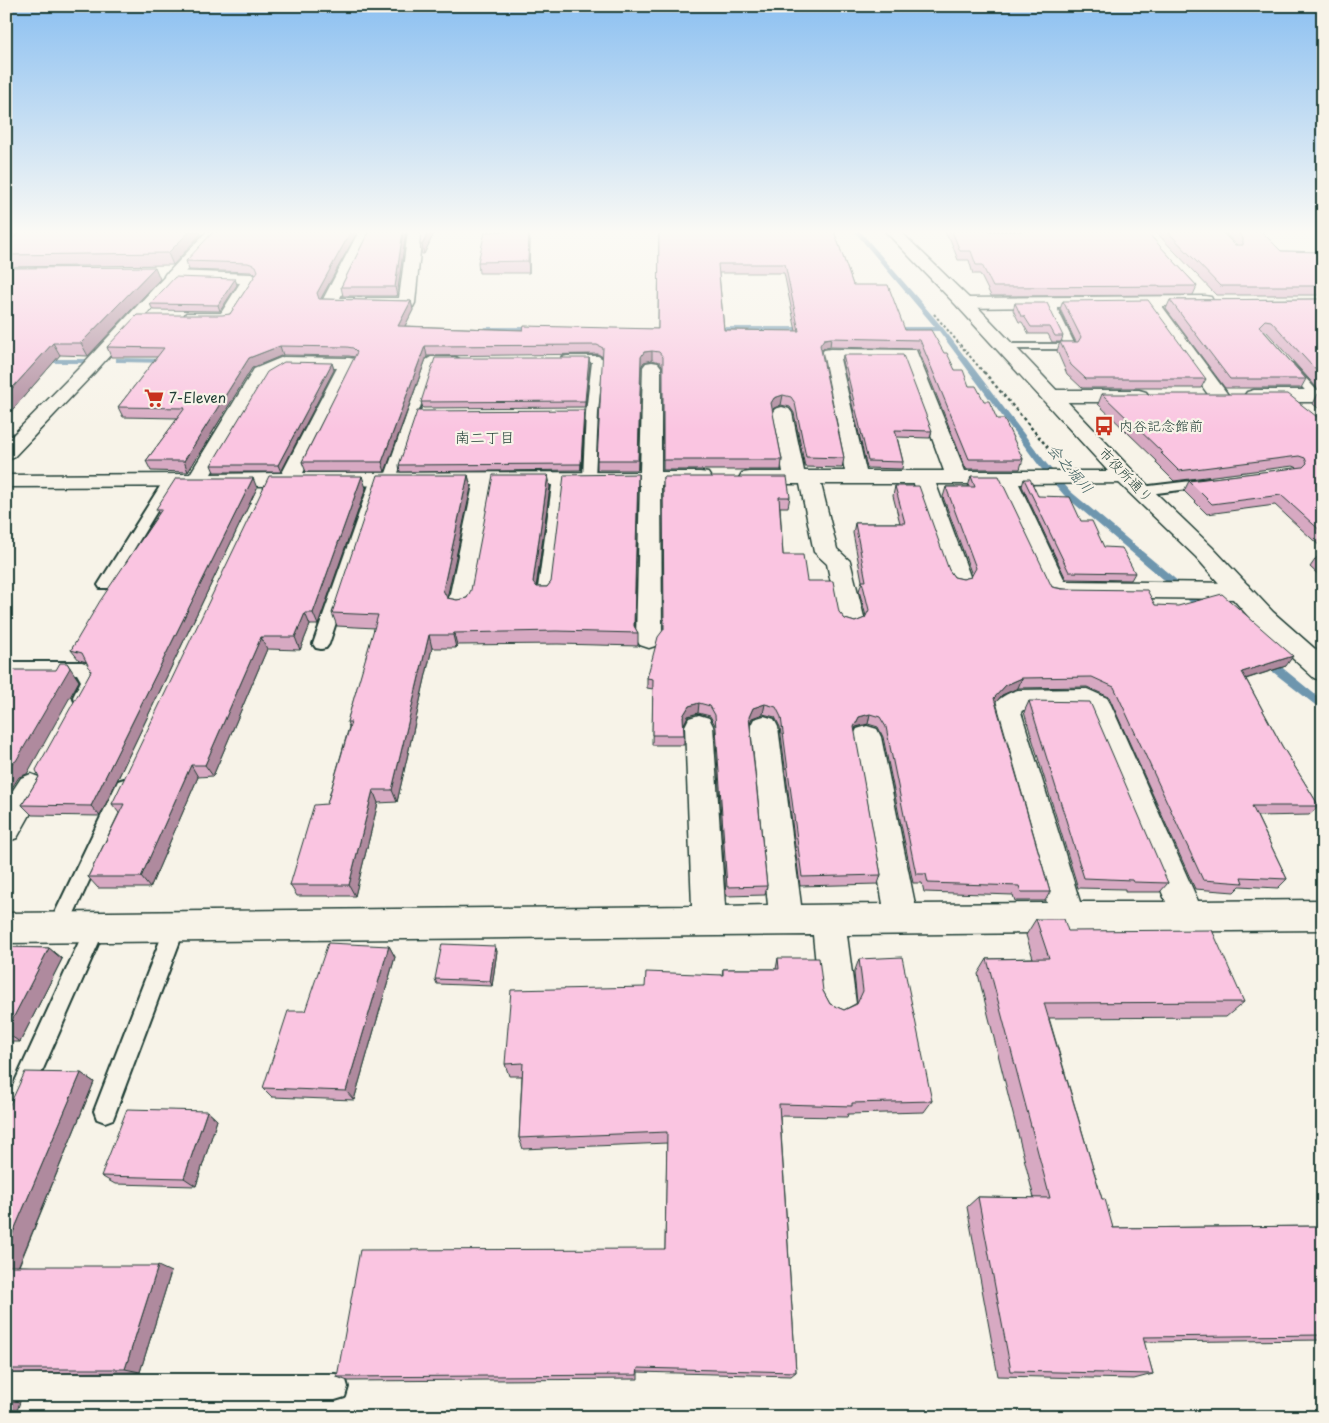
<svg xmlns="http://www.w3.org/2000/svg" width="1329" height="1423" font-family="'Playpen Sans','Klee One',sans-serif">
  <style>
    .lines { fill: none; stroke-linecap: round; stroke-linejoin: round }
    .stream { fill: #6e96ae; fill-rule: evenodd }
    .service-casing { stroke: #1f3d34; stroke-width: 4 }
    .minor-casing { stroke: #1f3d34; stroke-width: 3 }
    .tertiary-casing { stroke: #1f3d34; stroke-width: 3 }
    .path-far1 { stroke: #1f3d34; stroke-width: 2; stroke-dasharray: 2.5 2.5; stroke-linecap: butt }
    .path { stroke: #1f3d34; stroke-width: 2.5; stroke-dasharray: 3 3; stroke-linecap: butt }
    .service { fill: #f7f3e8; fill-rule: evenodd }
    .minor { fill: #f7f3e8; fill-rule: evenodd }
    .tertiary { fill: #f7f3e8; fill-rule: evenodd }
    .wall { fill: #d7a9c2; stroke: #1f3d34; fill-rule: evenodd }
    .shaded-wall { fill: #af8a9e; stroke: #1f3d34 }
    .building { fill: #fac5e1; stroke: #1f3d34; fill-rule: evenodd }
    .labels { text-anchor: middle; stroke-width: 4.5; stroke-linejoin: round; paint-order: stroke }
    .far-poi-label { font-size: 14px; fill: #1f3d34; stroke: #f7f3e8; text-anchor: start }
    .far-street-label { font-size: 14px; fill: #1f3d34; stroke: #f7f3e8 }
    .far-neighbourhood-label { font-size: 15px; fill: #1f3d34; stroke: #f7f3e8 }
    .far-water-label { font-size: 15px; font-style: italic; fill: #395b5d; stroke: #f7f3e8 }
  </style>
  <rect width="100%" height="100%" fill="#f7f3e8"/>
  <filter id="ink" filterUnits="userSpaceOnUse"><feTurbulence type="fractalNoise" baseFrequency=".02" numOctaves="2"/><feDisplacementMap in="SourceGraphic" scale="10" xChannelSelector="R" yChannelSelector="G"/><feConvolveMatrix kernelMatrix="1 2 1 2 8 2 1 2 1" color-interpolation-filters="sRGB"/></filter>
  <g filter="url(#ink)">
    <g class="lines">
      <path class="stream" d="M 854,231 L 860,231 L 943,328 L 1046,463 L 1070,491 L 1210,608 L 1211,610 L 1210,612 L 1202,612 L 1064,495 L 1040,467 L 939,331 L 888,330 L 886,329 L 890,327 L 935,327 Z
        M 485,327 L 539,327 L 543,329 L 539,331 L 483,330 L 481,329 Z
        M 812,327 L 816,329 L 814,330 L 710,331 L 706,329 L 710,327 Z
        M 116,358 L 168,359 L 172,361 L 168,363 L 119,362 L 116,362 Z
        M 37,359 L 90,359 L 94,361 L 90,363 L 37,363 Z
        M 1264,655 L 1268,656 L 1323,701 L 1323,711 L 1260,662 L 1259,659 L 1260,656 Z"/>
      <defs>
        <path id="service" d="M 1049,299 L 1054,302 L 1076,347 L 1075,349 L 1002,349 L 1001,347 L 1002,345 L 1006,344 L 1064,344 L 1044,302 Z
          M 567,356 L 598,356 L 603,359 L 598,412 L 595,478 L 589,482 L 583,478 L 586,412 L 592,362 L 563,361 L 562,359 L 563,357 Z
          M 431,357 L 455,357 L 460,360 L 455,363 L 435,363 L 396,479 L 394,482 L 386,482 L 384,479 L 426,360 Z
          M 1289,363 L 1293,364 L 1320,394 L 1322,396 L 1320,398 L 1312,398 L 1285,368 L 1284,366 Z
          M 559,474 L 565,478 L 551,595 L 549,598 L 539,598 L 537,595 L 553,478 Z
          M 377,475 L 383,479 L 329,644 L 326,648 L 321,649 L 316,648 L 313,644 L 371,479 Z
          M 170,476 L 176,480 L 112,585 L 110,588 L 100,588 L 98,585 L 164,480 Z
          M 1208,479 L 1212,480 L 1214,483 L 1212,486 L 1141,495 L 1135,491 L 1141,487 Z
          M 6,662 L 82,662 L 88,664 L 97,681 L 87,701 L 81,703 L 75,701 L 73,697 L 81,681 L 77,674 L 6,674 Z
          M 124,779 L 130,781 L 133,786 L 65,933 L 58,936 L 51,933 L 48,927 L 51,921 L 118,781 Z
          M 176,916 L 183,919 L 186,925 L 116,1111 L 113,1119 L 105,1122 L 97,1119 L 94,1111 L 166,925 L 169,919 Z
          M 96,917 L 103,920 L 106,926 L 14,1135 L 6,1138 L 6,1101 L 89,920 Z
          M 6,1374 L 335,1374 L 345,1377 L 348,1387 L 345,1397 L 335,1400 L 6,1400 Z"/>
        <path id="minor" d="M 359,231 L 373,231 L 340,298 L 399,298 L 408,231 L 422,231 L 415,303 L 413,307 L 323,307 L 321,303 Z
          M 172,271 L 251,274 L 257,276 L 259,279 L 232,322 L 192,322 L 186,321 L 184,317 L 186,313 L 221,313 L 240,283 L 166,279 L 164,276 L 166,273 Z
          M 1205,296 L 1211,297 L 1213,301 L 1211,305 L 1162,306 L 1229,396 L 1226,400 L 1219,402 L 1212,400 L 1145,306 L 964,308 L 958,307 L 956,303 L 958,299 L 964,298 Z
          M 830,349 L 916,350 L 965,471 L 1126,471 L 1134,472 L 1137,477 L 1134,482 L 1126,483 L 1019,484 L 1065,581 L 1239,583 L 1248,585 L 1251,591 L 1248,597 L 1239,599 L 1057,597 L 1048,595 L 997,484 L 936,484 L 971,579 L 967,585 L 959,587 L 951,585 L 947,579 L 914,484 L 821,484 L 837,549 L 850,561 L 865,621 L 861,627 L 852,630 L 843,627 L 839,621 L 827,564 L 814,552 L 800,484 L 750,484 L 742,483 L 739,478 L 742,473 L 750,472 L 783,472 L 772,413 L 775,409 L 782,407 L 789,409 L 792,413 L 804,471 L 845,471 L 821,354 L 824,350 ZM 840,359 L 903,359 L 944,471 L 866,471 Z
          M 283,357 L 349,358 L 355,359 L 358,363 L 303,473 L 640,472 L 643,367 L 646,363 L 652,362 L 658,363 L 661,367 L 661,472 L 700,472 L 708,473 L 711,478 L 708,483 L 700,484 L 661,485 L 662,639 L 658,645 L 649,648 L 640,645 L 636,639 L 640,485 L 494,485 L 472,603 L 469,609 L 460,611 L 451,609 L 448,603 L 473,485 L 6,487 L 6,475 L 190,474 L 254,369 ZM 286,367 L 337,368 L 282,473 L 211,474 L 268,377 Z
          M 1051,390 L 1139,390 L 1146,392 L 1149,396 L 1146,400 L 1139,402 L 1051,402 L 1044,400 L 1041,396 L 1044,392 Z
          M 1254,390 L 1323,390 L 1323,402 L 1254,402 L 1247,400 L 1244,396 L 1247,392 Z
          M 1087,689 L 1107,698 L 1111,705 L 1198,901 L 1323,900 L 1323,930 L 847,935 L 856,1004 L 850,1016 L 838,1021 L 826,1016 L 820,1004 L 813,935 L 6,943 L 6,913 L 692,906 L 685,726 L 689,718 L 699,715 L 709,718 L 713,726 L 725,906 L 768,905 L 750,727 L 754,719 L 764,716 L 774,719 L 778,727 L 801,905 L 883,904 L 853,737 L 857,729 L 867,726 L 877,729 L 881,737 L 915,904 L 1047,903 L 992,708 C 998,698 1007,693 1018,690 ZM 1082,709 L 1086,711 L 1166,902 L 1080,902 L 1021,712 L 1023,710 Z
          M 31,774 L 41,778 L 46,786 L 17,838 L 6,842 L 6,801 L 21,778 Z"/>
        <path id="tertiary" d="M 207,231 L 222,231 L 94,373 L 13,458 L 6,460 L 6,442 L 82,365 Z
          M 885,231 L 900,231 L 970,299 L 1134,472 L 1212,547 L 1273,612 L 1323,656 L 1323,681 L 1314,678 L 1255,624 L 1196,557 L 1118,482 L 958,307 Z"/>
      </defs>
      <use href="#service" class="service-casing"/>
      <use href="#minor" class="minor-casing"/>
      <use href="#tertiary" class="tertiary-casing"/>
      <path class="path-far1" d="M 934,314 L 985,374"/>
      <path class="path" d="M 984,372 L 1050,450"/>
      <use href="#service" class="service"/>
      <use href="#minor" class="minor"/>
      <use href="#tertiary" class="tertiary"/>
    </g>
    <path class="wall" d="M 6,231 L 201,234 L 173,265 L 6,267 Z
      M 358,231 L 321,299 L 411,301 L 413,310 L 405,326 L 523,330 L 658,329 L 659,231 L 834,231 L 853,285 L 905,330 L 944,353 L 955,370 L 969,386 L 984,401 L 997,419 L 1023,459 L 1020,469 L 966,469 L 918,349 L 830,347 L 822,349 L 822,350 L 844,458 L 842,468 L 805,467 L 794,413 L 790,407 L 781,405 L 774,408 L 772,410 L 782,460 L 781,470 L 663,470 L 663,367 L 660,362 L 652,360 L 644,362 L 641,367 L 638,470 L 597,470 L 597,460 L 603,357 L 598,354 L 427,356 L 385,472 L 306,472 L 302,462 L 355,357 L 349,356 L 283,355 L 252,368 L 188,472 L 151,471 L 146,461 L 178,418 L 123,417 L 118,407 L 157,357 L 111,357 L 107,347 L 230,314 L 256,274 L 251,272 L 189,270 L 186,261 ZM 719,273 L 784,273 L 796,331 L 724,330 Z
      M 369,231 L 406,231 L 397,296 L 343,296 L 341,287 Z
      M 421,231 L 435,231 L 424,254 L 422,254 L 420,245 Z
      M 944,231 L 1146,231 L 1197,286 L 1193,295 L 991,296 L 980,274 L 973,274 L 969,260 L 958,260 L 950,239 L 948,238 Z
      M 1155,231 L 1221,231 L 1235,245 L 1237,245 L 1222,231 L 1261,231 L 1281,251 L 1323,252 L 1323,295 L 1216,295 Z
      M 530,241 L 529,273 L 479,273 L 478,262 Z
      M 6,268 L 160,279 L 88,356 L 60,355 L 6,417 Z
      M 235,279 L 237,285 L 220,311 L 153,310 L 150,304 Z
      M 1323,299 L 1323,389 L 1317,388 L 1266,331 L 1263,330 L 1306,379 L 1301,388 L 1225,388 L 1166,309 L 1170,300 Z
      M 1063,301 L 1206,379 L 1201,388 L 1082,388 L 1067,374 L 1057,351 L 1060,342 L 1076,342 L 1060,309 Z
      M 1015,303 L 1063,336 L 1061,342 L 1052,342 L 1048,334 L 1029,334 L 1022,322 L 1019,322 L 1013,310 Z
      M 843,355 L 932,431 L 930,438 L 897,437 L 903,462 L 902,469 L 867,468 L 842,361 Z
      M 589,358 L 590,364 L 585,407 L 423,408 L 421,402 Z
      M 332,363 L 334,370 L 281,472 L 214,472 L 211,465 Z
      M 1102,394 L 1323,420 L 1323,549 L 1275,505 L 1207,514 L 1184,491 L 1189,481 L 1298,468 L 1293,466 L 1174,481 L 1156,463 L 1157,461 L 1098,404 Z
      M 1318,394 L 1323,394 L 1323,412 L 1313,404 Z
      M 584,417 L 581,470 L 400,472 L 399,465 Z
      M 638,474 L 634,627 L 638,633 L 638,646 L 558,644 L 457,645 L 456,648 L 432,648 L 397,802 L 378,803 L 355,896 L 297,896 L 290,885 L 327,804 L 349,727 L 347,722 L 375,628 L 337,626 L 332,613 L 468,475 L 471,488 L 447,598 L 457,600 L 467,598 L 548,475 L 550,487 L 536,586 L 537,587 L 547,587 Z
      M 971,476 L 1052,587 L 1155,605 L 1286,666 L 1246,679 L 1282,746 L 1319,806 L 1309,815 L 1257,816 L 1287,879 L 1278,888 L 1240,886 L 1234,892 L 1195,889 L 1109,697 L 1087,687 L 1018,688 L 1002,695 L 996,702 L 1050,892 L 1045,901 L 1015,901 L 1013,895 L 924,892 L 922,883 L 913,883 L 883,737 L 878,727 L 868,724 L 856,727 L 854,731 L 881,875 L 878,884 L 800,886 L 780,727 L 775,717 L 763,714 L 752,718 L 750,723 L 767,886 L 765,895 L 726,896 L 715,725 L 710,716 L 698,713 L 688,716 L 684,725 L 684,745 L 652,745 L 653,689 L 647,688 L 647,678 L 664,629 L 663,477 L 790,497 L 788,507 L 780,507 L 783,555 L 807,581 L 839,612 L 845,619 L 855,622 L 865,618 L 866,616 L 859,591 L 862,581 L 853,533 L 855,523 L 900,523 L 893,496 L 895,486 L 949,570 L 954,577 L 963,579 L 971,577 L 972,575 L 943,497 L 946,487 L 968,487 Z
      M 1024,479 L 1038,496 L 1081,521 L 1104,547 L 1135,573 L 1131,580 L 1066,579 L 1022,486 Z
      M 257,488 L 100,816 L 32,815 L 22,805 L 39,777 L 91,671 L 87,662 L 79,660 L 71,650 L 159,514 L 156,509 Z
      M 366,488 L 318,625 L 310,625 L 300,650 L 267,649 L 213,776 L 198,777 L 150,888 L 98,888 L 88,877 L 119,813 L 112,804 Z
      M 1323,556 L 1323,579 L 1310,567 L 1317,557 Z
      M 1029,701 L 1168,883 L 1160,892 L 1125,892 L 1125,889 L 1078,888 L 1024,712 Z
      M 1036,919 L 1244,1002 L 1226,1017 L 1049,1018 L 1102,1199 L 1113,1228 L 1323,1226 L 1323,1340 L 1144,1342 L 1153,1374 L 1134,1379 L 998,1376 L 967,1207 L 978,1197 L 1034,1198 L 978,974 L 987,959 L 1033,958 L 1026,935 Z
      M 389,946 L 395,957 L 354,1100 L 272,1097 L 263,1088 L 305,1011 Z
      M 6,947 L 49,948 L 62,959 L 20,1042 L 6,1042 Z
      M 497,951 L 492,986 L 437,984 L 435,979 Z
      M 778,958 L 823,991 L 830,1004 L 844,1010 L 857,1003 L 854,973 L 859,959 L 932,1101 L 924,1112 L 848,1114 L 847,1117 L 780,1116 L 796,1372 L 791,1376 L 638,1372 L 638,1379 L 348,1381 L 337,1377 L 665,1249 L 667,1143 L 523,1149 L 519,1138 L 522,1076 L 509,1076 L 505,1064 L 645,987 L 722,975 L 723,969 L 776,969 Z
      M 81,1073 L 94,1082 L 19,1266 L 171,1272 L 140,1372 L 6,1373 L 6,1113 Z
      M 207,1111 L 217,1120 L 196,1186 L 115,1184 L 101,1176 Z"/>
    <path class="shaded-wall" d="M 8,231 L 27,231 L 6,248 L 6,232 Z
      M 190,231 L 200,231 L 201,234 L 173,265 L 168,253 Z
      M 351,231 L 358,231 L 319,302 L 317,293 Z
      M 403,231 L 406,231 L 397,296 L 395,287 Z
      M 429,231 L 435,231 L 424,254 L 422,245 Z
      M 529,231 L 530,241 L 529,273 L 528,261 Z
      M 155,267 L 160,279 L 88,356 L 81,343 Z
      M 235,279 L 237,285 L 220,311 L 218,305 Z
      M 411,301 L 413,310 L 400,336 L 398,326 Z
      M 831,338 L 830,347 L 822,349 L 819,354 L 820,345 L 824,339 Z
      M 53,343 L 60,355 L 6,417 L 6,395 Z
      M 280,346 L 283,355 L 252,368 L 188,472 L 184,461 L 249,358 Z
      M 425,346 L 427,356 L 385,472 L 382,462 Z
      M 652,351 L 652,360 L 644,362 L 641,367 L 638,470 L 641,357 L 644,352 Z
      M 589,358 L 590,364 L 585,407 L 585,401 Z
      M 332,363 L 334,370 L 281,472 L 278,465 Z
      M 783,395 L 781,405 L 774,408 L 770,413 L 771,403 L 774,398 Z
      M 584,410 L 584,417 L 581,470 L 581,464 Z
      M 638,474 L 638,487 L 634,633 L 634,626 Z
      M 468,475 L 471,488 L 446,603 L 443,590 Z
      M 548,475 L 550,487 L 535,595 L 533,582 Z
      M 362,476 L 366,488 L 318,625 L 313,613 Z
      M 253,478 L 257,488 L 100,816 L 91,806 Z
      M 305,613 L 310,625 L 300,650 L 295,637 Z
      M 454,633 L 457,645 L 456,648 L 453,635 Z
      M 429,635 L 432,648 L 397,802 L 392,790 Z
      M 261,637 L 267,649 L 213,776 L 205,765 Z
      M 1293,656 L 1286,666 L 1235,682 L 1242,672 Z
      M 67,663 L 79,681 L 27,774 L 19,777 L 6,797 L 6,768 Z
      M 1022,678 L 1018,688 L 1002,695 L 990,709 L 994,698 L 1006,685 Z
      M 699,703 L 698,713 L 688,716 L 683,726 L 683,716 L 689,706 Z
      M 765,704 L 763,714 L 752,718 L 748,727 L 749,717 L 753,708 Z
      M 870,714 L 868,724 L 856,727 L 851,737 L 854,727 L 859,717 Z
      M 191,765 L 198,777 L 150,888 L 141,877 Z
      M 373,790 L 378,803 L 355,896 L 349,885 Z
      M 389,946 L 395,957 L 354,1100 L 346,1091 Z
      M 495,946 L 497,951 L 492,986 L 490,981 Z
      M 49,948 L 62,959 L 20,1042 L 6,1033 L 6,1032 Z
      M 6,1066 L 14,1072 L 10,1080 L 13,1082 L 6,1096 Z
      M 81,1073 L 94,1082 L 16,1272 L 6,1269 L 6,1249 Z
      M 207,1111 L 217,1120 L 196,1186 L 184,1178 Z
      M 158,1266 L 171,1272 L 140,1372 L 125,1369 Z
      M 6,1400 L 20,1402 L 15,1417 L 6,1417 Z"/>
    <path class="building" d="M 22,231 L 190,231 L 168,253 L 6,255 L 6,244 Z
      M 214,231 L 351,231 L 317,293 L 319,299 L 411,301 L 398,326 L 523,330 L 524,326 L 658,329 L 659,231 L 834,231 L 853,285 L 888,285 L 905,330 L 931,330 L 944,353 L 947,353 L 955,370 L 963,370 L 969,386 L 976,386 L 984,401 L 989,401 L 997,419 L 1004,419 L 1023,459 L 969,459 L 920,340 L 831,338 L 824,339 L 820,345 L 844,458 L 806,457 L 795,403 L 791,397 L 783,395 L 774,398 L 771,403 L 782,460 L 663,460 L 663,357 L 659,352 L 652,351 L 644,352 L 641,357 L 638,460 L 597,460 L 603,348 L 597,345 L 425,346 L 382,462 L 302,462 L 357,352 L 353,348 L 347,347 L 280,346 L 249,358 L 184,461 L 146,461 L 185,408 L 118,407 L 164,348 L 107,347 L 137,315 L 222,315 L 230,314 L 258,271 L 256,266 L 248,263 L 186,261 ZM 718,264 L 785,264 L 799,331 L 724,330 Z
      M 369,231 L 403,231 L 395,287 L 341,287 Z
      M 421,231 L 429,231 L 422,245 L 420,245 Z
      M 529,231 L 528,261 L 478,262 L 485,232 Z
      M 952,231 L 1146,231 L 1197,286 L 993,287 L 982,265 L 976,265 L 971,251 L 960,251 Z
      M 1167,231 L 1221,231 L 1235,245 L 1243,245 L 1243,238 L 1235,231 L 1261,231 L 1281,251 L 1323,252 L 1323,286 L 1220,286 Z
      M 155,267 L 81,343 L 53,343 L 6,395 L 6,268 Z
      M 175,277 L 235,279 L 218,305 L 150,304 Z
      M 1323,299 L 1323,378 L 1271,321 L 1265,320 L 1259,326 L 1306,379 L 1230,379 L 1170,300 Z
      M 1148,300 L 1206,379 L 1086,379 L 1071,365 L 1060,342 L 1078,342 L 1081,337 L 1063,301 Z
      M 1015,303 L 1047,303 L 1063,336 L 1055,336 L 1050,327 L 1031,327 L 1024,316 L 1021,316 Z
      M 843,355 L 903,355 L 932,431 L 895,430 L 903,462 L 868,461 Z
      M 435,358 L 589,358 L 585,401 L 421,402 Z
      M 284,362 L 332,363 L 278,465 L 211,465 L 267,372 Z
      M 1102,394 L 1288,394 L 1321,420 L 1323,420 L 1323,533 L 1281,495 L 1212,504 L 1189,481 L 1303,467 L 1307,463 L 1305,458 L 1299,456 L 1179,471 L 1161,453 L 1163,453 Z
      M 1318,394 L 1323,394 L 1323,398 Z
      M 584,410 L 581,464 L 399,465 L 417,411 Z
      M 638,474 L 634,626 L 638,633 L 556,631 L 454,633 L 453,635 L 429,635 L 392,790 L 373,790 L 349,885 L 290,885 L 314,805 L 327,804 L 351,722 L 347,722 L 378,615 L 332,613 L 378,475 L 468,475 L 443,590 L 447,598 L 457,600 L 467,598 L 471,590 L 493,475 L 548,475 L 533,582 L 537,587 L 547,587 L 551,582 L 564,475 Z
      M 269,476 L 362,476 L 313,613 L 305,613 L 295,637 L 261,637 L 205,765 L 191,765 L 141,877 L 88,877 L 124,804 L 112,804 Z
      M 971,476 L 999,476 L 1052,587 L 1062,589 L 1147,590 L 1155,605 L 1178,606 L 1222,594 L 1293,656 L 1242,672 L 1282,746 L 1319,806 L 1252,806 L 1287,879 L 1241,877 L 1243,883 L 1203,880 L 1114,687 L 1092,677 L 1022,678 L 1006,685 L 994,698 L 1050,892 L 1021,892 L 1019,886 L 928,883 L 926,874 L 916,874 L 886,727 L 880,717 L 870,714 L 859,717 L 854,727 L 881,875 L 802,877 L 781,717 L 776,707 L 765,704 L 753,708 L 749,717 L 767,886 L 727,887 L 715,715 L 710,706 L 699,703 L 689,706 L 683,716 L 684,735 L 652,735 L 653,679 L 647,678 L 658,637 L 664,629 L 663,477 L 787,477 L 790,497 L 779,497 L 783,555 L 803,555 L 807,581 L 833,581 L 839,612 L 845,619 L 855,622 L 865,618 L 869,610 L 862,581 L 866,581 L 855,523 L 905,523 L 895,486 L 919,486 L 949,570 L 954,577 L 963,579 L 971,577 L 976,568 L 946,487 L 975,487 Z
      M 176,478 L 253,478 L 91,806 L 22,805 L 39,777 L 36,770 L 91,671 L 82,653 L 71,650 L 100,601 L 162,509 L 156,509 Z
      M 1024,479 L 1030,479 L 1038,496 L 1070,497 L 1081,521 L 1092,521 L 1104,547 L 1122,548 L 1135,573 L 1069,572 Z
      M 1323,556 L 1323,563 L 1317,557 Z
      M 60,663 L 67,663 L 70,668 L 16,761 L 8,765 L 6,768 L 6,670 L 56,670 Z
      M 1029,701 L 1090,702 L 1168,883 L 1133,882 L 1132,880 L 1084,878 Z
      M 1036,919 L 1064,919 L 1068,931 L 1212,930 L 1244,1002 L 1044,1003 L 1102,1199 L 1105,1199 L 1113,1228 L 1323,1226 L 1323,1335 L 1143,1337 L 1153,1374 L 1011,1371 L 978,1197 L 1050,1198 L 987,959 L 1049,958 Z
      M 328,943 L 389,946 L 346,1091 L 263,1088 L 288,1011 L 305,1011 Z
      M 442,944 L 495,946 L 490,981 L 435,979 Z
      M 6,947 L 49,948 L 6,1032 Z
      M 902,957 L 932,1101 L 852,1103 L 852,1106 L 779,1104 L 796,1372 L 638,1368 L 637,1375 L 337,1377 L 360,1250 L 665,1249 L 667,1132 L 519,1138 L 523,1063 L 505,1064 L 511,990 L 645,987 L 646,972 L 723,975 L 723,969 L 779,969 L 778,958 L 819,958 L 823,991 L 830,1004 L 844,1010 L 857,1004 L 863,991 L 859,959 Z
      M 25,1072 L 81,1073 L 6,1249 L 6,1113 Z
      M 127,1109 L 207,1111 L 184,1178 L 101,1176 Z
      M 6,1266 L 158,1266 L 125,1369 L 6,1369 Z"/>
  </g>
  <linearGradient id="sky" x2="0" y2="1"><stop stop-color="#8cc0f1"/><stop offset="0.54" stop-color="#fbfaf5"/><stop offset="1" stop-color="#fbfaf5" stop-opacity="0"/></linearGradient>
  <rect width="1329" height="430" fill="url(#sky)"/>
  <defs>
    <symbol id="supermarket-bare" viewBox="-9 -9 18 18"><path d="M-6-5.5h2.5l.6 2H6L4.5 2H-2.5L-4.4-4H-6ZM-1.5 3.2a1.3 1.3 0 1 0 .1 0ZM3 3.2a1.3 1.3 0 1 0 .1 0Z" fill="#c8321e" stroke="#f7f3e8" stroke-width="2.5" paint-order="stroke"/></symbol>
    <symbol id="bus-bare" viewBox="-9 -9 18 18"><path d="M-5-6H5V4H4V6H2V4H-2V6H-4V4H-5ZM-3.5-4V0h7V-4ZM-3.5 1.2v1.5H-2V1.2ZM2 1.2v1.5H3.5V1.2Z" fill="#c8321e" stroke="#f7f3e8" stroke-width="2.5" paint-order="stroke"/></symbol>
  </defs>
  <g fill-rule="evenodd">
    <use href="#supermarket-bare" x="140" y="384" width="28" height="28"/>
    <use href="#bus-bare" x="1090" y="412" width="28" height="28"/>
  </g>
  <g class="labels">
    <g class="far-poi-label">
      <text x="169" y="403">7-Eleven</text>
      <text x="1119" y="431">内谷記念館前</text>
    </g>
    <g class="far-street-label">
      <text transform="translate(1126 475) rotate(46)" y="5">市役所通り</text>
    </g>
    <g class="far-neighbourhood-label">
      <text x="485" y="443">南二丁目</text>
    </g>
    <g class="far-water-label">
      <text transform="translate(1070 469) rotate(49)" y="5">会之堀川</text>
    </g>
  </g>
  <rect width="1329" height="1423" fill="none" stroke="#f7f3e8" stroke-width="25"/>
  <rect x="12" y="12" width="1304" height="1398" fill="none" stroke="#1f3d34" stroke-width="2" filter="url(#ink)"/>
</svg>
